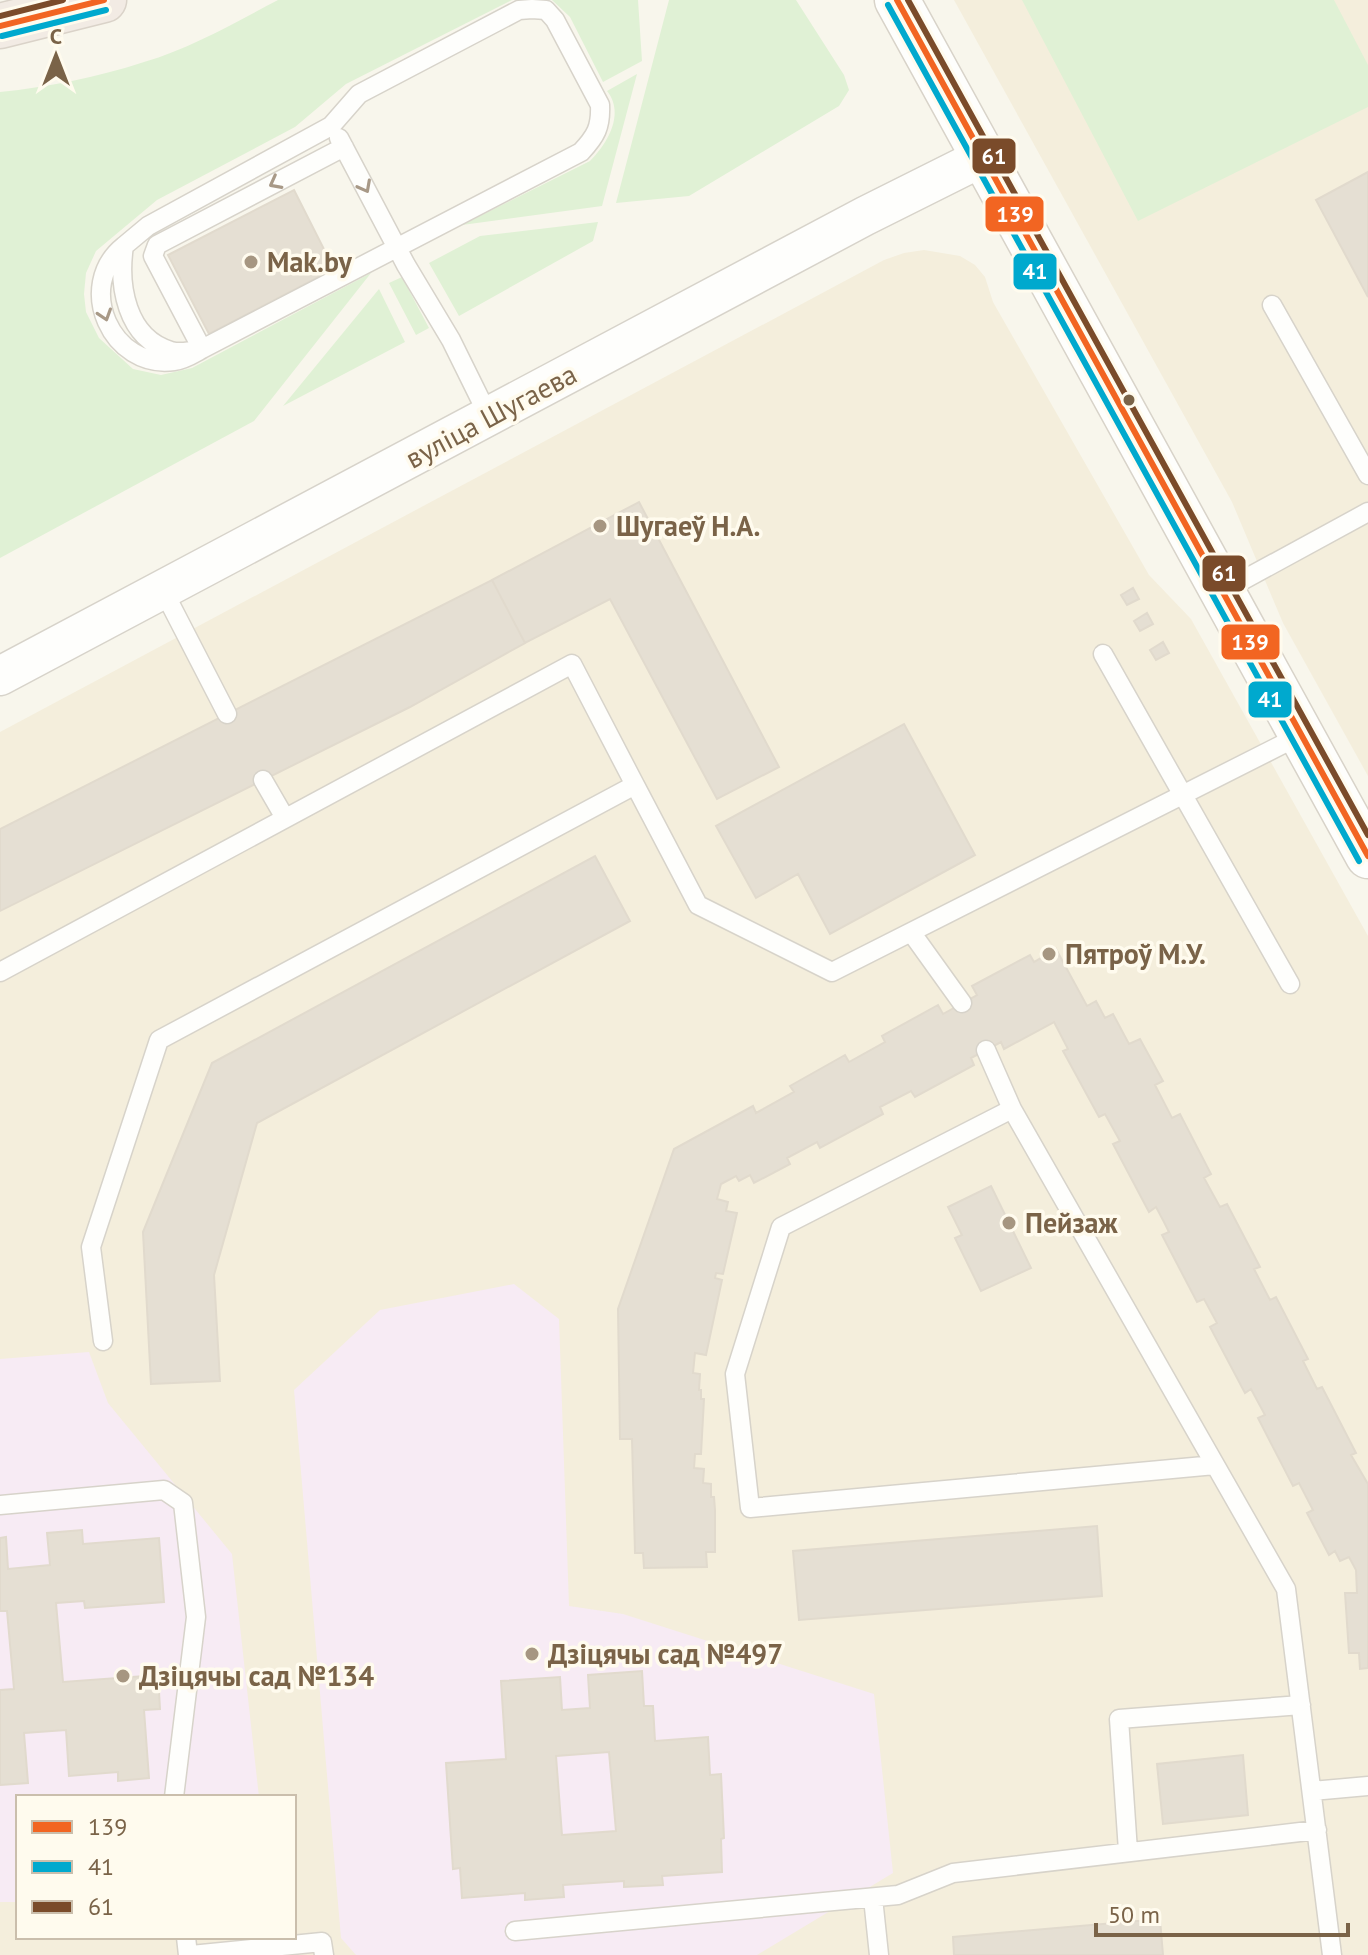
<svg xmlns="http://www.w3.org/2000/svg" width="1368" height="1955" font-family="'PT Sans',sans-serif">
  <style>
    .residential { fill: #f4eedc; fill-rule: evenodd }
    .education { fill: #f7ebf4 }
    .green { fill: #e0f1d5 }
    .building { fill: #e5dfd3; stroke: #e1dacd; stroke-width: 2; fill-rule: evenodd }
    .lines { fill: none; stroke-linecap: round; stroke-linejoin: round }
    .lane-casing { stroke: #d7d3ca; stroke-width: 21 }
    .street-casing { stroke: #d7d3ca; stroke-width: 41 }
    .secondary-casing { stroke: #d8d3c9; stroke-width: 47 }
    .highway-casing { stroke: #dad3c9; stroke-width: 47 }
    .lane { stroke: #fefefc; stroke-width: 18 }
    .street { stroke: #fefefc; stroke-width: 38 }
    .secondary { stroke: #fefefc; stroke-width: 44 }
    .highway { stroke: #f2ebe4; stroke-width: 44 }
    .bus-1-casing { stroke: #fffbee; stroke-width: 12 }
    .bus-2-casing { stroke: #fffbee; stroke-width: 12 }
    .bus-3-casing { stroke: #fffbee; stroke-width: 12 }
    .bus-1 { stroke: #f26522; stroke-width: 6 }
    .bus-2 { stroke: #00a9ce; stroke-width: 6 }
    .bus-3 { stroke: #7a4b2a; stroke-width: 6 }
    .oneway { stroke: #a89987 }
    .poi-dot { fill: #a69681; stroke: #fffbee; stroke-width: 3 }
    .bus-dot { fill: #7a6348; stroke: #fffbee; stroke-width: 3 }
    .labels { text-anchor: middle; stroke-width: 7; stroke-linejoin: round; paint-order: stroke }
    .poi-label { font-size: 28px; font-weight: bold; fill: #7a6348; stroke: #fffbee; text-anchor: start }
    .street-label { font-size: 28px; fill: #7a6348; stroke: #fffbee }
    .line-badge { stroke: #fffbee; stroke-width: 3 }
    .badge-label { font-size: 22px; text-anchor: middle; font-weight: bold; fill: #fff }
  </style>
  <rect width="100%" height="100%" fill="#f8f6ec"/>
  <path class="residential" d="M 954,0 L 1368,0 L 1368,776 L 1283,623 L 1232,502 Z
    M 924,250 L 960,256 L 975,265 L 985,277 L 993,302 L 1149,575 L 1191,619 L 1368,936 L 1368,1955 L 0,1955 L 0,732 L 884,260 L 904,253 ZM 18,1797 L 294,1797 L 294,1937 L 18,1937 Z"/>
  <path class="education" d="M 514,1284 L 559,1319 L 569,1606 L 623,1614 L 874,1694 L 893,1873 L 757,1955 L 356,1955 L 341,1938 L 294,1390 L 380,1310 Z
    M 89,1352 L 108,1403 L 232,1554 L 259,1797 L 18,1797 L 18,1902 L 0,1902 L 0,1359 Z"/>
  <path class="green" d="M 278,0 L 512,0 L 346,84 L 295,127 L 157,200 L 96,251 L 86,273 L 84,294 L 86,312 L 99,338 L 133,369 L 161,375 L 192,368 L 371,273 L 254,421 L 0,558 L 0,92 C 49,87 98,77 144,62 C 191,48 234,23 278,0 Z
    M 552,0 L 638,0 L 642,61 L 603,82 L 570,17 Z
    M 669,0 L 796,0 L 844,75 L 849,90 L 839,106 L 689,196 L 616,203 Z
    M 1022,0 L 1334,0 L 1368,65 L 1368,107 L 1138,221 Z
    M 637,74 L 602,206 L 462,225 L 590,161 C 608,143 625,113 607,91 Z
    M 598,222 L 593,241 L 459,316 L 429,263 L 480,236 Z
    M 402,277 L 429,328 L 416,335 L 389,283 Z
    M 379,289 L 405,342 L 283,406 Z"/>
  <path class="building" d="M 1368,172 L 1368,297 L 1316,200 Z
    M 294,190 L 334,269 L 209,334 L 168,255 Z
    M 639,502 L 779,767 L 717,799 L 610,599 L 525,643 L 492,580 Z
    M 492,580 L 525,643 L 410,707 L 0,911 L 0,829 Z
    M 1133,588 L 1139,599 L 1127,605 L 1121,595 Z
    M 1147,613 L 1153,624 L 1140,631 L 1134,621 Z
    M 1163,642 L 1169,653 L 1156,660 L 1150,650 Z
    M 904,724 L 975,855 L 830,934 L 798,874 L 756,898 L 716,826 Z
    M 595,856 L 630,921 L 257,1123 L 214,1275 L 220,1381 L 151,1384 L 143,1232 L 212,1063 Z
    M 1056,949 L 1087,1006 L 1096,1001 L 1105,1018 L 1113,1014 L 1129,1044 L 1140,1039 L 1163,1081 L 1155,1085 L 1172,1118 L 1180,1114 L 1211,1174 L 1204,1178 L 1220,1207 L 1227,1204 L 1260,1267 L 1254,1269 L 1270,1300 L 1276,1297 L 1308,1359 L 1303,1361 L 1317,1389 L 1322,1387 L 1356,1453 L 1351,1455 L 1368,1484 L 1368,1668 L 1360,1669 L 1359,1653 L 1349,1653 L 1345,1593 L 1357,1593 L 1356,1570 L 1349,1557 L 1340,1561 L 1335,1551 L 1329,1555 L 1307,1513 L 1313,1510 L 1299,1483 L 1293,1486 L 1258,1418 L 1265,1415 L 1251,1389 L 1245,1393 L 1210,1327 L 1217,1323 L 1204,1299 L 1197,1302 L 1162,1235 L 1169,1232 L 1164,1222 L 1156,1207 L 1149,1212 L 1113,1144 L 1120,1141 L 1105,1114 L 1099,1117 L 1063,1051 L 1068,1049 L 1054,1022 L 1004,1049 L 1001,1042 L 971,1058 L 974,1065 L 915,1097 L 911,1091 L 880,1107 L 883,1114 L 820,1148 L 817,1142 L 787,1158 L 790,1164 L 754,1183 L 750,1175 L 739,1181 L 736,1176 L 721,1184 L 717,1199 L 728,1202 L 726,1211 L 737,1213 L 723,1274 L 716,1273 L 715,1278 L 722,1280 L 706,1355 L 695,1353 L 693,1373 L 700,1374 L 699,1390 L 701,1390 L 701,1399 L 704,1399 L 701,1454 L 695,1454 L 694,1468 L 704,1469 L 703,1483 L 711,1484 L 711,1497 L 714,1497 L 715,1510 L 715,1552 L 706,1552 L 707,1567 L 644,1568 L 643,1553 L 635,1553 L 632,1439 L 620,1439 L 618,1309 L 674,1149 L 753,1106 L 756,1113 L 794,1092 L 790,1086 L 845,1055 L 849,1062 L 885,1042 L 882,1036 L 938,1005 L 943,1014 L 977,995 L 972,986 L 1030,955 L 1034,962 Z
    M 991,1186 L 1031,1268 L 981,1291 L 955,1238 L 962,1235 L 948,1207 Z
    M 1097,1526 L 1102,1596 L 799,1620 L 793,1551 Z
    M 82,1530 L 83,1544 L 159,1538 L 164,1602 L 85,1608 L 84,1601 L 56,1603 L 63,1682 L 158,1675 L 160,1709 L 144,1710 L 149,1778 L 118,1781 L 118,1772 L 69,1776 L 66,1730 L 24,1733 L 28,1783 L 0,1785 L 0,1690 L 14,1689 L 7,1611 L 0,1611 L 0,1538 L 6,1537 L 8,1569 L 50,1565 L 47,1533 Z
    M 642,1671 L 644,1706 L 653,1706 L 655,1741 L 708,1737 L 710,1775 L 721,1774 L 724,1838 L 721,1839 L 722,1872 L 662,1876 L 663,1885 L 624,1887 L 624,1881 L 563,1885 L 564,1897 L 525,1900 L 525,1893 L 462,1898 L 460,1868 L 453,1869 L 446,1763 L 506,1759 L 501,1681 L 560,1677 L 562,1710 L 590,1708 L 588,1675 ZM 609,1752 L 616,1831 L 562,1835 L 556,1756 Z
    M 1243,1755 L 1248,1815 L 1163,1824 L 1157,1764 Z
    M 1160,1919 L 1163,1955 L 954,1955 L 953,1937 Z"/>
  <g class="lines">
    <defs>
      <path id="lane" d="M 532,9 L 546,10 L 555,20 L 600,105 C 601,127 596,136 581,152 L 202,349 C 192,351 181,354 171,351 C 126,338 118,285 124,246 L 148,226 L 331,126 L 359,94 L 519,10 Z
        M 339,138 L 406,265 L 451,340 L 489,417
        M 124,246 C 74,286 112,370 174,361 C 184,360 193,354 202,349 L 153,256 L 157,245 L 344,147
        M 1272,305 L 1368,475
        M 163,590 L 227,714
        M 1223,591 L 1368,512
        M 1103,654 L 1290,984
        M 263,780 L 285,818
        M 911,932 L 962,1003
        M 0,972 L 572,664 L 635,785
        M 986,1050 L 1012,1109 L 1286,1589 L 1332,1955
        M 1012,1109 L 781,1227 L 735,1374 L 750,1508 L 1215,1465
        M 103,1341 L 91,1247 L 159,1040 L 635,785 L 698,905 L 832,972 L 1301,735
        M 0,1505 L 164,1490 L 183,1503 L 196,1617 L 174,1797
        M 1312,1791 L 1368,1786
        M 1128,1851 L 1119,1719 L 1301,1705
        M 873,1898 L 879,1955
        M 515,1931 L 898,1895 L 953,1873 L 1317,1830
        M 186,1937 L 188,1955
        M 191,1955 L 322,1942 L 324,1955"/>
      <path id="street" d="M 0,676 L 865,216 L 983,157"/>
      <path id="secondary" d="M 897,0 L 1368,856"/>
      <path id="highway" d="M 0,26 L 104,0"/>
    </defs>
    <use href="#lane" class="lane-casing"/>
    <use href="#street" class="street-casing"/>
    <use href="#secondary" class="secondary-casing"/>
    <use href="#highway" class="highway-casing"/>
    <use href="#lane" class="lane"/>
    <use href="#street" class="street"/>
    <use href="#secondary" class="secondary"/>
    <use href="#highway" class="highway"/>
    <defs>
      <path id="bus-1" d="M 897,0 L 1368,856
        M 0,26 L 104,0"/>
      <path id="bus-2" d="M 888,5 L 1359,861
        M 2,36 L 106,10"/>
      <path id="bus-3" d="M 908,0 L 1368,835
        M 0,16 L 63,0"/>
    </defs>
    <use href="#bus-1" class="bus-1-casing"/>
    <use href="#bus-2" class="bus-2-casing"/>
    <use href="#bus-3" class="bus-3-casing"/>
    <use href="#bus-1" class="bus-1"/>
    <use href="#bus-2" class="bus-2"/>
    <use href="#bus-3" class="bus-3"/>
  </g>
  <defs><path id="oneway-chevron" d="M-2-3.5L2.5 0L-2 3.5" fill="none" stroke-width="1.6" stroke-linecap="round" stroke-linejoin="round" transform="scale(2)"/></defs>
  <g class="oneway">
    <use href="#oneway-chevron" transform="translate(275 183) rotate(152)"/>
    <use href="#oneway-chevron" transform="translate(365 187) rotate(62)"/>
    <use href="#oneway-chevron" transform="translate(105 315) rotate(72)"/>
  </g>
  <g class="poi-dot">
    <circle cx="251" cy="262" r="8"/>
    <circle cx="600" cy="526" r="8"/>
    <circle cx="1049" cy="954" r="8"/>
    <circle cx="1009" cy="1223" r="8"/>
    <circle cx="532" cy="1654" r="8"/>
    <circle cx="123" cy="1676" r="8"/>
  </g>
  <circle class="bus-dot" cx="1129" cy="400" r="7"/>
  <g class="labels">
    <g class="poi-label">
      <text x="267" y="272">Mak.by</text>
      <text x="616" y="536">Шугаеў Н.А.</text>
      <text x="1065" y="964">Пятроў М.У.</text>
      <text x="1025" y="1233">Пейзаж</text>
      <text x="548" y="1664">Дзіцячы сад №497</text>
      <text x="139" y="1686">Дзіцячы сад №134</text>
    </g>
    <g class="street-label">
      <text transform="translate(491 416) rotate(-28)" y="10">вуліца Шугаева</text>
    </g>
  </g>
  <g class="line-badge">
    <rect x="971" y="137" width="46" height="38" rx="8" fill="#7a4b2a"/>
    <rect x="984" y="195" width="61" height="38" rx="8" fill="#f26522"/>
    <rect x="1012" y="252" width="46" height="39" rx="8" fill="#00a9ce"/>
    <rect x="1201" y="554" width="46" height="39" rx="8" fill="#7a4b2a"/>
    <rect x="1220" y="623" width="61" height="38" rx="8" fill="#f26522"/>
    <rect x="1247" y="680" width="46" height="39" rx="8" fill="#00a9ce"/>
  </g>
  <g class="badge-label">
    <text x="994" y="164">61</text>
    <text x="1015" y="222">139</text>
    <text x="1035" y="279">41</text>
    <text x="1224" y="581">61</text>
    <text x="1250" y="650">139</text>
    <text x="1270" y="707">41</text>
  </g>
  <rect x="16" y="1795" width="280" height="144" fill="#fffbee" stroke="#cabeac" stroke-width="2"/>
  <rect x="32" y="1821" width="40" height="12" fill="#f26522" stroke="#cabeac" stroke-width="2"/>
  <text x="88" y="1835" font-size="24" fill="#7a6348">139</text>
  <rect x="32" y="1861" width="40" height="12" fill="#00a9ce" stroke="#cabeac" stroke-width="2"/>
  <text x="88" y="1875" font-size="24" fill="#7a6348">41</text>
  <rect x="32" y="1901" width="40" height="12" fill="#7a4b2a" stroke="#cabeac" stroke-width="2"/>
  <text x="88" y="1915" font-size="24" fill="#7a6348">61</text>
  <g transform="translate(56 56)" stroke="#fffbee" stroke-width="6" paint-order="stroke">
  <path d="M0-6L14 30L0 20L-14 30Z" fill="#7a6348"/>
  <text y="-12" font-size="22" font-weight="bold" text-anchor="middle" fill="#7a6348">С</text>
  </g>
  <path d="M1096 1923v12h252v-12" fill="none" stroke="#7a6348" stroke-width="4"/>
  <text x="1108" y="1923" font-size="24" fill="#7a6348" stroke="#fffbee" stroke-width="6" paint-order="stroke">50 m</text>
</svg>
